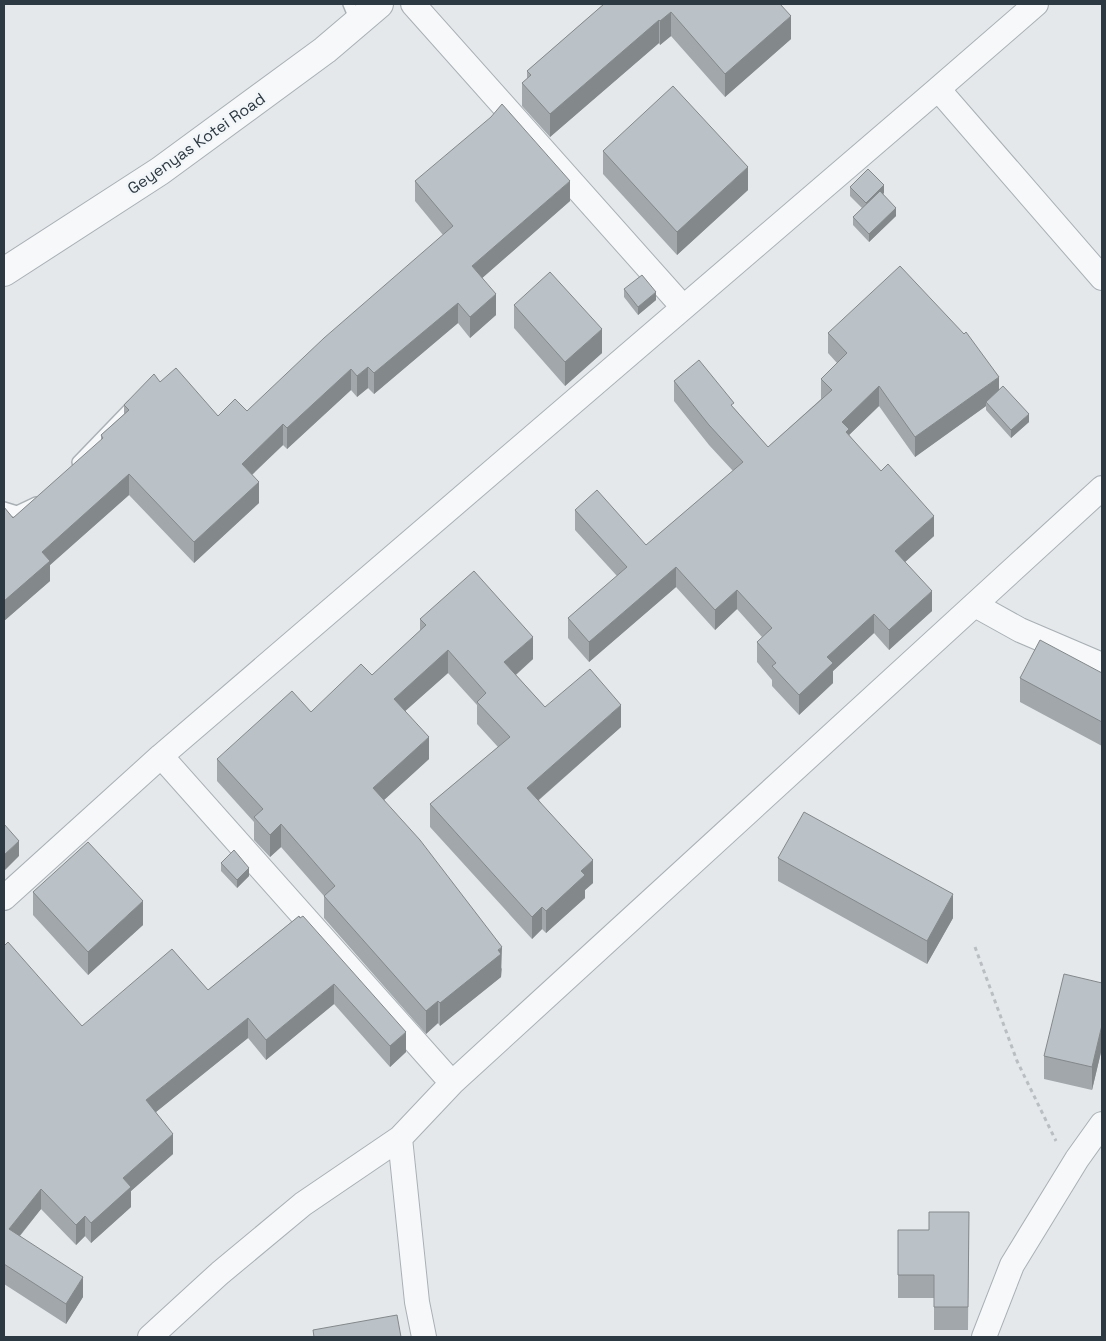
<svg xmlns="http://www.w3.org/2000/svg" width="1106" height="1341" font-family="'Space Grotesk',sans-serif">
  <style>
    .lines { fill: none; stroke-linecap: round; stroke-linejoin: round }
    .service-casing { stroke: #a9b0b5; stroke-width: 14 }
    .minor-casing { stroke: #a9b0b5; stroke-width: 26 }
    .tertiary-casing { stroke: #a9b0b5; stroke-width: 30 }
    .path { stroke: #b9bec2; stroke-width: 3; stroke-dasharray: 4 4; stroke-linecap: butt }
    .service { stroke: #f6f8f9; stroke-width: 11 }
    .minor { stroke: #f6f8f9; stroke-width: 24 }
    .tertiary { stroke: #f6f8f9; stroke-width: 28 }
    .wall { fill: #a1a7ab }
    .shaded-wall { fill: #83888b }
    .building { fill: #bbc2c7; stroke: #83888b }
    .labels { text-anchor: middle; stroke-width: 5; stroke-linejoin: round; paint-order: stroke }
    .street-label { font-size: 16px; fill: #2c3842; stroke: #f3f6f8 }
  </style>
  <rect width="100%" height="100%" fill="#e4e8eb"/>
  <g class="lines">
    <defs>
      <path id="service" d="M 349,4 L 357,23
        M 78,462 L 132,406
        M 4,508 L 17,512 L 36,503"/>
      <path id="minor" d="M 413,4 L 683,307
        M 1036,4 L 938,89 L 1102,278
        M 975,605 L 1020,630 L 1102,665
        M 161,756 L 452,1083
        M 4,898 L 161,756 L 938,89
        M 150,1337 L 220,1273 L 303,1204 L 400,1138
        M 424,1337 L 417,1302 L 400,1138 L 452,1083 L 1102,488
        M 984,1337 L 1012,1265 L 1077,1159 L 1102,1124"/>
      <path id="tertiary" d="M 4,272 L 160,171 L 325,50 L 379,4"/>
    </defs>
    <use href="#service" class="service-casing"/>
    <use href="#minor" class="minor-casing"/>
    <use href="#tertiary" class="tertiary-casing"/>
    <path class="path" d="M 975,947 L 1017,1061 L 1056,1141"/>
    <use href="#service" class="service"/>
    <use href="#minor" class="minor"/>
    <use href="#tertiary" class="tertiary"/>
  </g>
  <path class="wall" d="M 604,4 L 780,4 L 791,39 L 725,97 L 671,36 L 660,45 L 659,43 L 550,137 L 522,106 L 522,83 L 527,79 L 527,71 Z
    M 603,151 L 748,190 L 677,255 L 603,174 Z
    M 415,181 L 570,201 L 482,278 L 496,315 L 470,338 L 458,323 L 374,394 L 368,388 L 357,397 L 351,390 L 287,449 L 283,445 L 252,475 L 259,503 L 194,563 L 129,495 L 50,565 L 50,581 L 4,621 L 4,507 L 13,518 L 101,441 L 101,435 L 124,414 L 124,405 L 160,382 L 218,416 L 247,411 L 443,235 L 415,201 Z
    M 850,187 L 884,193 L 883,194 L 896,216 L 869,242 L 853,225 L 853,217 L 862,208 L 850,196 Z
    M 624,289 L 656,300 L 638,315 L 624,297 Z
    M 514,305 L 602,353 L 565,386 L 514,328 Z
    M 828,333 L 999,390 L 1029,422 L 1011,438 L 986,410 L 986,406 L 915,457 L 879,406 L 849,435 L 934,536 L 905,562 L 932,611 L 889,650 L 874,633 L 833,671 L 833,683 L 799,715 L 772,686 L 772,680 L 757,662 L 757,642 L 762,637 L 737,609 L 715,630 L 676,587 L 589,662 L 568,638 L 568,618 L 617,576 L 575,530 L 575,510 L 646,545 L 733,471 L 709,445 L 674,401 L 674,381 L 734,408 L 768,447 L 821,399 L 821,379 L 837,363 L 828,353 Z
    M 420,619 L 533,659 L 516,675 L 545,707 L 621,727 L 539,800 L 593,883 L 585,890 L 585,898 L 546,933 L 542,929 L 532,939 L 430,827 L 430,804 L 498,747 L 477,724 L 477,705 L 448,673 L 405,711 L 429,759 L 384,800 L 502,969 L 501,977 L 440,1026 L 438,1023 L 426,1034 L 324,918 L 324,896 L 281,847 L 270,857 L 254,840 L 254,822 L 217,781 L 217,759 L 311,712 L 372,675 L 420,631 Z
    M 1102,673 L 1102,746 L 1020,702 L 1020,678 Z
    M 778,858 L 953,918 L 927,964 L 778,881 Z
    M 221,863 L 249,876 L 237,888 L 221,871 Z
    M 33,892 L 143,925 L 88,975 L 33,915 Z
    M 299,916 L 406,1052 L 390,1067 L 334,1004 L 266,1060 L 248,1038 L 156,1112 L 173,1154 L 131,1191 L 131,1207 L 91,1243 L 85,1236 L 76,1245 L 41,1209 L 20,1236 L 83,1297 L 66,1324 L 4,1284 L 4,946 L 82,1026 L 208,990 Z
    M 1102,983 L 1102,1048 L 1092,1090 L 1044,1079 L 1044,1056 Z
    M 969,1212 L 968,1330 L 934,1330 L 934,1298 L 898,1298 L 898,1230 L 929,1230 Z"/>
  <path class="shaded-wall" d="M 671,12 L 671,36 L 660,45 L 660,21 Z
    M 791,16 L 791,39 L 725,97 L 725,74 Z
    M 659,20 L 659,43 L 550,137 L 550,114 Z
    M 748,167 L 748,190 L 677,255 L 677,232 Z
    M 570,181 L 570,201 L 472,287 L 472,266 Z
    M 884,185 L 884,193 L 866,211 L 866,203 Z
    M 896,208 L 896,216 L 869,242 L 869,234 Z
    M 656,292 L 656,300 L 638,315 L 638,307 Z
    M 496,294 L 496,315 L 470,338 L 470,317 Z
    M 458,303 L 458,323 L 374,394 L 374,373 Z
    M 602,329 L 602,353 L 565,386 L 565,362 Z
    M 368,367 L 368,388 L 357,397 L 357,376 Z
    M 351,369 L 351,390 L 287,449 L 287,428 Z
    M 999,377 L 999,396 L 986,402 L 986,406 L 915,457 L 915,437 Z
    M 879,386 L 879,406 L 849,435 L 849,449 L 842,422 Z
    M 1029,414 L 1029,422 L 1011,438 L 1011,430 Z
    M 283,424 L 283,445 L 242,484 L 242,464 Z
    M 129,474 L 129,495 L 50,565 L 50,581 L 4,621 L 4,601 L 42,552 Z
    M 259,482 L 259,503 L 194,563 L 194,542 Z
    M 934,516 L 934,536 L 895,571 L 895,551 Z
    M 676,567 L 676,587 L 589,662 L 589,642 Z
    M 737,590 L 737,609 L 715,630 L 715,610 Z
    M 932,591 L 932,611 L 889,650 L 889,630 Z
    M 874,614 L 874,633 L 833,671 L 833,683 L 799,715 L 799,695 L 827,657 Z
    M 533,637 L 533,659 L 504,685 L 504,662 Z
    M 448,650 L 448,673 L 394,721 L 394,699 Z
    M 621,705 L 621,727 L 527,810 L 527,788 Z
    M 429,737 L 429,759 L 373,810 L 373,788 Z
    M 281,824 L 281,847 L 270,857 L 270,835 Z
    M 19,841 L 19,856 L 4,871 L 4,855 Z
    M 593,860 L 593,883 L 585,890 L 585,898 L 546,933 L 546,911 L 581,871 Z
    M 249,868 L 249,876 L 237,888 L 237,880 Z
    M 953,894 L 953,918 L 927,964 L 927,941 Z
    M 143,901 L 143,925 L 88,975 L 88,952 Z
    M 542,907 L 542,929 L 532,939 L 532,917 Z
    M 502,947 L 501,977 L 440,1026 L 440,1003 Z
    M 334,984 L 334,1004 L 266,1060 L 266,1040 Z
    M 438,1001 L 438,1023 L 426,1034 L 426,1011 Z
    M 248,1018 L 248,1038 L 146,1120 L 146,1100 Z
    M 1102,1025 L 1102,1048 L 1092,1090 L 1092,1067 Z
    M 406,1032 L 406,1052 L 390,1067 L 390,1046 Z
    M 173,1134 L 173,1154 L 131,1191 L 131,1207 L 91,1243 L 91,1223 L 123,1178 Z
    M 41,1189 L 41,1209 L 9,1249 L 9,1229 Z
    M 85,1216 L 85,1236 L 76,1245 L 76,1225 Z
    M 83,1277 L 83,1297 L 66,1324 L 66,1304 Z"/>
  <path class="building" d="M 604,4 L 780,4 L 791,16 L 725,74 L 671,12 L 660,21 L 659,20 L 550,114 L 522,83 L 531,75 L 527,71 Z
    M 673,86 L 748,167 L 677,232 L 603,151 Z
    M 502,104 L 570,181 L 472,266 L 496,294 L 470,317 L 458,303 L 374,373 L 368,367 L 357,376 L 351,369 L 287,428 L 283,424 L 242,464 L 259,482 L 194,542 L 129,474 L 42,552 L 50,561 L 4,601 L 4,507 L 13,518 L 103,438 L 101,435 L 129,410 L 124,405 L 154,374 L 160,382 L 176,368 L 218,416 L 235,399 L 247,411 L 324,338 L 453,226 L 415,181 L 491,117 Z
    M 868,169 L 884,185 L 866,203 L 850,187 Z
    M 880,191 L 896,208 L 869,234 L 853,217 Z
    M 900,266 L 964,334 L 966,332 L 999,377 L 915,437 L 879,386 L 842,422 L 849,429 L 846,432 L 881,471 L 888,464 L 934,516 L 895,551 L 932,591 L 889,630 L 874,614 L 827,657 L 833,663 L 799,695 L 772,666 L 776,663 L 757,642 L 772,628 L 737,590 L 715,610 L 676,567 L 589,642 L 568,618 L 627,567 L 575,510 L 597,490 L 646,545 L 743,462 L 709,425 L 674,381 L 699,360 L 734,403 L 731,405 L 768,447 L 832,390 L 821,379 L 847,353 L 828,333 Z
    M 550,272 L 602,329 L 565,362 L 514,305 Z
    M 642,275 L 656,292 L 638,307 L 624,289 Z
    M 1003,386 L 1029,414 L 1011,430 L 986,402 Z
    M 474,571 L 533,637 L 504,662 L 545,707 L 590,669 L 621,705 L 527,788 L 593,860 L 581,871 L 585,875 L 546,911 L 542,907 L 532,917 L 430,804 L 510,737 L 477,702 L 486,693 L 448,650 L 394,699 L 429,737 L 373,788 L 420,840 L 502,947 L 498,950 L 501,954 L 440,1003 L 438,1001 L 426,1011 L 324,896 L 335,886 L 281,824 L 270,835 L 254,817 L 263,809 L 217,759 L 292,691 L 311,712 L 361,664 L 372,675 L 426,625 L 420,619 Z
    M 1040,640 L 1102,673 L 1102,722 L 1020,678 Z
    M 804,812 L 953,894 L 927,941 L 778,858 Z
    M 4,824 L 19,841 L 4,855 Z
    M 88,842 L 143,901 L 88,952 L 33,892 Z
    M 234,850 L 249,868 L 237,880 L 221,863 Z
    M 299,916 L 300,918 L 303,916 L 406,1032 L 390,1046 L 334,984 L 266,1040 L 248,1018 L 146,1100 L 173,1134 L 123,1178 L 131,1187 L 91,1223 L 85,1216 L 76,1225 L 41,1189 L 9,1229 L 83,1277 L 66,1304 L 4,1264 L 4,946 L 8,942 L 82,1026 L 172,949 L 208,990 Z
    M 1064,974 L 1102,983 L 1102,1025 L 1092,1067 L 1044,1056 Z
    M 929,1212 L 969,1212 L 968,1307 L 934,1307 L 934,1275 L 898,1275 L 898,1230 L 929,1230 Z
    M 397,1315 L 401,1337 L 314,1337 L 313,1330 Z"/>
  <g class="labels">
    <g class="street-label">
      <text transform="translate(196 143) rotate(-35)" y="6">Geyenyas Kotei Road</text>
    </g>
  </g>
  <rect width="1106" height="1341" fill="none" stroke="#2c3842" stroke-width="10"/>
</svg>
